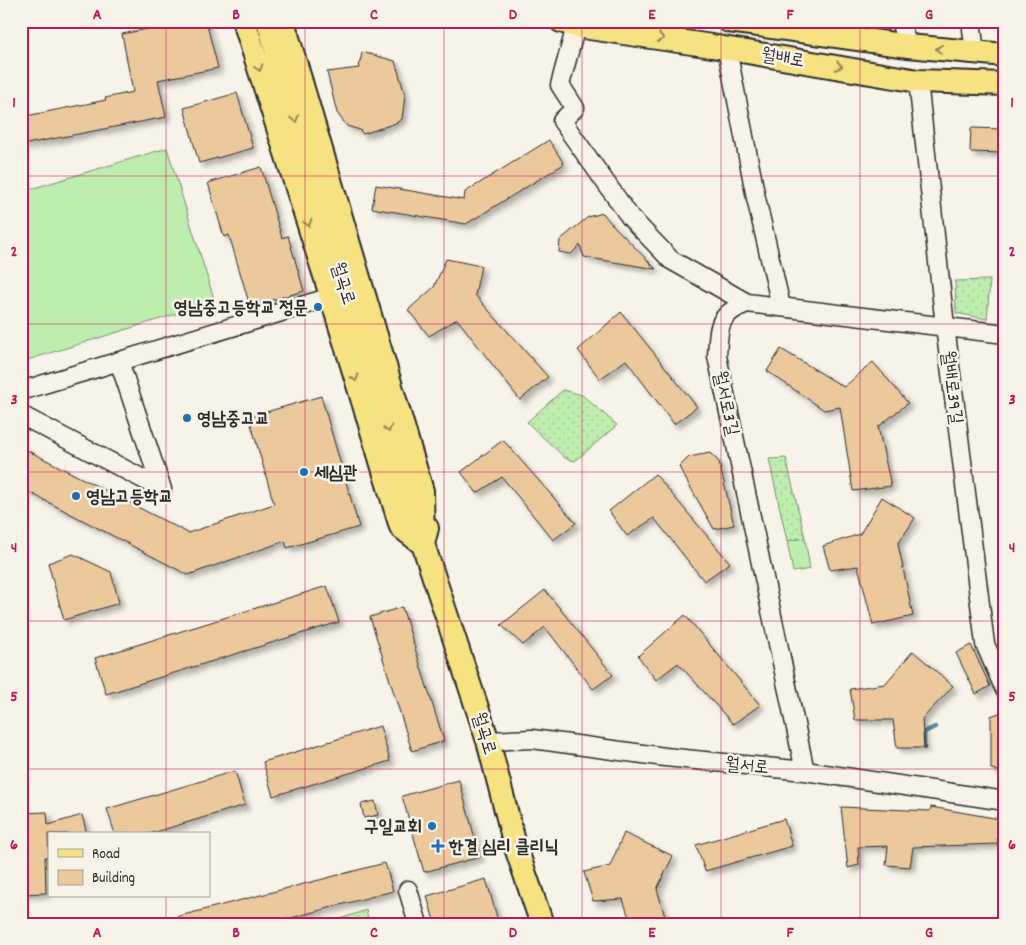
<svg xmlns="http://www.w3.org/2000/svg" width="1026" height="945" font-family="Dekko,'Poor Story',sans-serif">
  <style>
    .grass { fill: url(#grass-dots); stroke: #748c6c }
    .pitch { fill: #beeead; stroke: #748c6c }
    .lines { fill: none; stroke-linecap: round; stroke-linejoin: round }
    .stream { stroke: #5f8799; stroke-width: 4.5 }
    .building { fill: #ecc99d; stroke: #2b2b2b; filter: url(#shadow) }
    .minor-casing { stroke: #2b2b2b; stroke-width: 21 }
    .major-casing { stroke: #2b2b2b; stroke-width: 26 }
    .minor { stroke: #f7f3e8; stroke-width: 18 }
    .major { stroke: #f6e281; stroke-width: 22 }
    .oneway { stroke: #908656 }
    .grid { fill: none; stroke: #c2185b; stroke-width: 1; stroke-opacity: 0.55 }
    .poi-dot { fill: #1f6fb2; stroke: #f7f3e8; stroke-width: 2 }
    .labels { text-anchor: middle; stroke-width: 5; stroke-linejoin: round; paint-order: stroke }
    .street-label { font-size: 18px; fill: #2b2b2b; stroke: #f7f3e8 }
    .poi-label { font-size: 18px; font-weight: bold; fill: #2b2b2b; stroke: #f7f3e8; text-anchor: start }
    .neatline { fill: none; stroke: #c2185b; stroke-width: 2 }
    .grid-label { font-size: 16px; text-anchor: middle; font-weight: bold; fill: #c2185b }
  </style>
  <defs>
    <pattern id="grass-dots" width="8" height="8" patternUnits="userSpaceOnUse" patternTransform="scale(1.25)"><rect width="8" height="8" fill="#beeead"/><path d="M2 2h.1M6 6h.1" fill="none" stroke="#a3cc95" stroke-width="1.8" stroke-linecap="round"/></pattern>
    <filter id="shadow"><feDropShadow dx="4.5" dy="4.5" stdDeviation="2.5" flood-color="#0004"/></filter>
  </defs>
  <rect width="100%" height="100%" fill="#f7f3e8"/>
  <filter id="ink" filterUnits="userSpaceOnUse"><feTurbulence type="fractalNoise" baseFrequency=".02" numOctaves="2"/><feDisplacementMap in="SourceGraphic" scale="10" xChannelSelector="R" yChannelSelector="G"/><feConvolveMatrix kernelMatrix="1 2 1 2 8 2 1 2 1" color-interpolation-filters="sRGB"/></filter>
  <g filter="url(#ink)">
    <path class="grass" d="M 990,280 L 987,319 L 956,313 L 955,281 Z
      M 563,390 L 582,395 L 617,425 L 575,461 L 565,458 L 527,422 Z
      M 786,458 L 805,538 L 787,541 L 769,459 Z
      M 366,910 L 369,924 L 326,924 Z"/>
    <path class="pitch" d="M 167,148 L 215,302 L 21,362 L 21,192 Z
      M 805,538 L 810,569 L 793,572 L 787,541 Z"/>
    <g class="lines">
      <path class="stream" d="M 924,748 L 924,732 L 935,727"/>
    </g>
    <path class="building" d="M 189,21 L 206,21 L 218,68 L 158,80 L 166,117 L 21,145 L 21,117 L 106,100 L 105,98 L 133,92 L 122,34 Z
      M 362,52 L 395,61 L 405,95 L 402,119 L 396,123 L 363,134 L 360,130 L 347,126 L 337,113 L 327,72 L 359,68 Z
      M 237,93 L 253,148 L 199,163 L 184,108 Z
      M 971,128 L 1005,129 L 1005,153 L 970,152 Z
      M 549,140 L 564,164 L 466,224 L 372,208 L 376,185 L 464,200 L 465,192 Z
      M 261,167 L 282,238 L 288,236 L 304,291 L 250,306 L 229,235 L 224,237 L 208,183 Z
      M 603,213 L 609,221 L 656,269 L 584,257 L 580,245 L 571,254 L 559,252 L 560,240 L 588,217 Z
      M 446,259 L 481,266 L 475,295 L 548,377 L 520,400 L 457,319 L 429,336 L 408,310 L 434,287 Z
      M 621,312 L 697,407 L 674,424 L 626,360 L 600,379 L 578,350 Z
      M 781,349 L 844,387 L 873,362 L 908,403 L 878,427 L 891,486 L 853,491 L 840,407 L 824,410 L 767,371 Z
      M 321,396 L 359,527 L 287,548 L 285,541 L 188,575 L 21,488 L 21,447 L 188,533 L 274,504 L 249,417 Z
      M 503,440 L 576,523 L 553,540 L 502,477 L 477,493 L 461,472 Z
      M 710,453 L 719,462 L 734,525 L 714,529 L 679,467 L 689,457 Z
      M 655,474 L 730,563 L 704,581 L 654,518 L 627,536 L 609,511 Z
      M 882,497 L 915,518 L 898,544 L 913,616 L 873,625 L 858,566 L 830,570 L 823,546 L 860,534 Z
      M 73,554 L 111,572 L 119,603 L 64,620 L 48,563 Z
      M 327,586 L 339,622 L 106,694 L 95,658 Z
      M 545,590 L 613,675 L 593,689 L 545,627 L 523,645 L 501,625 Z
      M 402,607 L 444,741 L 412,751 L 370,617 Z
      M 685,615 L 760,705 L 733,724 L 678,663 L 656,680 L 638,656 Z
      M 971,645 L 990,686 L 976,694 L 956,653 Z
      M 913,651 L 953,686 L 922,719 L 924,748 L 897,748 L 893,720 L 855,720 L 850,689 L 885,684 Z
      M 1005,711 L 1005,772 L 991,769 L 991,716 Z
      M 380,726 L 390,761 L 273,796 L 263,762 Z
      M 235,771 L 245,805 L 149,834 L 115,834 L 107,809 Z
      M 459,780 L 480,857 L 424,872 L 402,796 Z
      M 375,801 L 378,815 L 364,818 L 361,804 Z
      M 841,807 L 930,811 L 931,807 L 1000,819 L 997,844 L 913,847 L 910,867 L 886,865 L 888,846 L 858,847 L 859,865 L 848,868 Z
      M 47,812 L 48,825 L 82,815 L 87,834 L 48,834 L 49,857 L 45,857 L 46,893 L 21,894 L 21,813 Z
      M 784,819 L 792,846 L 705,871 L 696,845 Z
      M 624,833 L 673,856 L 657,889 L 667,924 L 631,924 L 623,899 L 593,901 L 584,872 L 610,866 Z
      M 385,863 L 393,891 L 268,924 L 165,924 L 164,920 Z
      M 486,879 L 499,924 L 435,924 L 427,896 Z"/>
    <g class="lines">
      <defs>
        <path id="minor" d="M 900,21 L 908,46
          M 971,21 L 975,53
          M 576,26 L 560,85 L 575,108 L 562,121 L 630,217 L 671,260 L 747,303
          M 727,49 L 756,198 L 781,306
          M 918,81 L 945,326 L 985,644 L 1005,690
          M 21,391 L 331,297
          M 21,415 L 162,489 L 119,361
          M 488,741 L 532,739 L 665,757 L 805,771 L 1005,801
          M 805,771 L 717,356 C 719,326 717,315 747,303 L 1005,334
          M 408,890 L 418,924"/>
        <path id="major" d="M 244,21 L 325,276 L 401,527 L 423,544
          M 268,21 L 343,282 L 423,544 L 422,491 L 283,21
          M 561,21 L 576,26 L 712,46 L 918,81 L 1005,84
          M 729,21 L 908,46 L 1005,55
          M 427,528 L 423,544 L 488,741 L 515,845 L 542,924"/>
      </defs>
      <use href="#minor" class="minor-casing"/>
      <use href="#major" class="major-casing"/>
      <use href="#minor" class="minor"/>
      <use href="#major" class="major"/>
    </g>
    <defs><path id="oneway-chevron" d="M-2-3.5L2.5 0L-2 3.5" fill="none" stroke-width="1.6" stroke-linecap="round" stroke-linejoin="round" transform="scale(1.25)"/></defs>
    <g class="oneway">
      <use href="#oneway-chevron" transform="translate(661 38) rotate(8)"/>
      <use href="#oneway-chevron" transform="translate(939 49) rotate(-174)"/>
      <use href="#oneway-chevron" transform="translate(839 66) rotate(9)"/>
      <use href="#oneway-chevron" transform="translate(259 68) rotate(72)"/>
      <use href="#oneway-chevron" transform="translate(295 119) rotate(74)"/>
      <use href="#oneway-chevron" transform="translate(308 223) rotate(72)"/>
      <use href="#oneway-chevron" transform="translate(355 378) rotate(73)"/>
      <use href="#oneway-chevron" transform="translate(388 429) rotate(73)"/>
    </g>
  </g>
  <path class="grid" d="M 166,21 L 166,834M 305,21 L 305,924M 444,21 L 444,924M 582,21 L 582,924M 721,21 L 721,924M 860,21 L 860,924M 21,176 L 1005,176M 21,324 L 1005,324M 21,472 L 1005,472M 21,621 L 1005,621M 21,769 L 1005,769M 166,896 L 166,924"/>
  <g class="poi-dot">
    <circle cx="318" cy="307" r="5"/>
    <circle cx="187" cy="418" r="5"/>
    <circle cx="304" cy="472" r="5"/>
    <circle cx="76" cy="496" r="5"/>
    <circle cx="432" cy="826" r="5"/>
    <path d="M435.5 838.5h5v5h5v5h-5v5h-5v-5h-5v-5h5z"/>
  </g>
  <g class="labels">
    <g class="street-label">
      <text transform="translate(783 57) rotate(9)" y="6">월배로</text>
      <text transform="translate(344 283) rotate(73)" y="6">월곡로</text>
      <text transform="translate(953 387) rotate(83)" y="6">월배로39길</text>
      <text transform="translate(727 403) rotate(78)" y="6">월서로3길</text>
      <text transform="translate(485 733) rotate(73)" y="6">월곡로</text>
      <text transform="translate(747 765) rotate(5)" y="6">월서로</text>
    </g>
    <g class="poi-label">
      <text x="308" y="313" text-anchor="end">영남중고등학교 정문</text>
      <text x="197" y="424">영남중고교</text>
      <text x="314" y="478">세심관</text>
      <text x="86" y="502">영남고등학교</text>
      <text x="422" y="832" text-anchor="end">구일교회</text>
      <text x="449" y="852">한결 심리 클리닉</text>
    </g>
  </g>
  <rect width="1026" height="945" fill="none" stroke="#f7f3e8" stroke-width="55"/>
  <rect x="48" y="832" width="162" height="65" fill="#f7f3e8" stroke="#a5a39c"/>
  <rect x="58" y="849" width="25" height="8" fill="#f6e281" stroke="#a5a39c"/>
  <text x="92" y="858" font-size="15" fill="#2b2b2b">Road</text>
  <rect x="58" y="870" width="25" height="15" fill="#ecc99d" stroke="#a5a39c"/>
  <text x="92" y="882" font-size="15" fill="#2b2b2b">Building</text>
  <rect x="28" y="28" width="970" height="890" class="neatline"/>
  <g class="grid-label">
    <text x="97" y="19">A</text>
    <text x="236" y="19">B</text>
    <text x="374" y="19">C</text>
    <text x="513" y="19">D</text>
    <text x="652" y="19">E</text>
    <text x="790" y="19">F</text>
    <text x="929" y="19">G</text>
    <text x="14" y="107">1</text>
    <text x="1012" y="107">1</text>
    <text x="14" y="256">2</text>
    <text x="1012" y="256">2</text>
    <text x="14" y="404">3</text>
    <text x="1012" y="404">3</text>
    <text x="14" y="552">4</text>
    <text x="1012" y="552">4</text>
    <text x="14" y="701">5</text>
    <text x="1012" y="701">5</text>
    <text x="14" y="849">6</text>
    <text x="1012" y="849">6</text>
    <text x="97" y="937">A</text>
    <text x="236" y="937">B</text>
    <text x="374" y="937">C</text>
    <text x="513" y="937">D</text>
    <text x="652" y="937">E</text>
    <text x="790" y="937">F</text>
    <text x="929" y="937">G</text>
  </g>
</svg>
